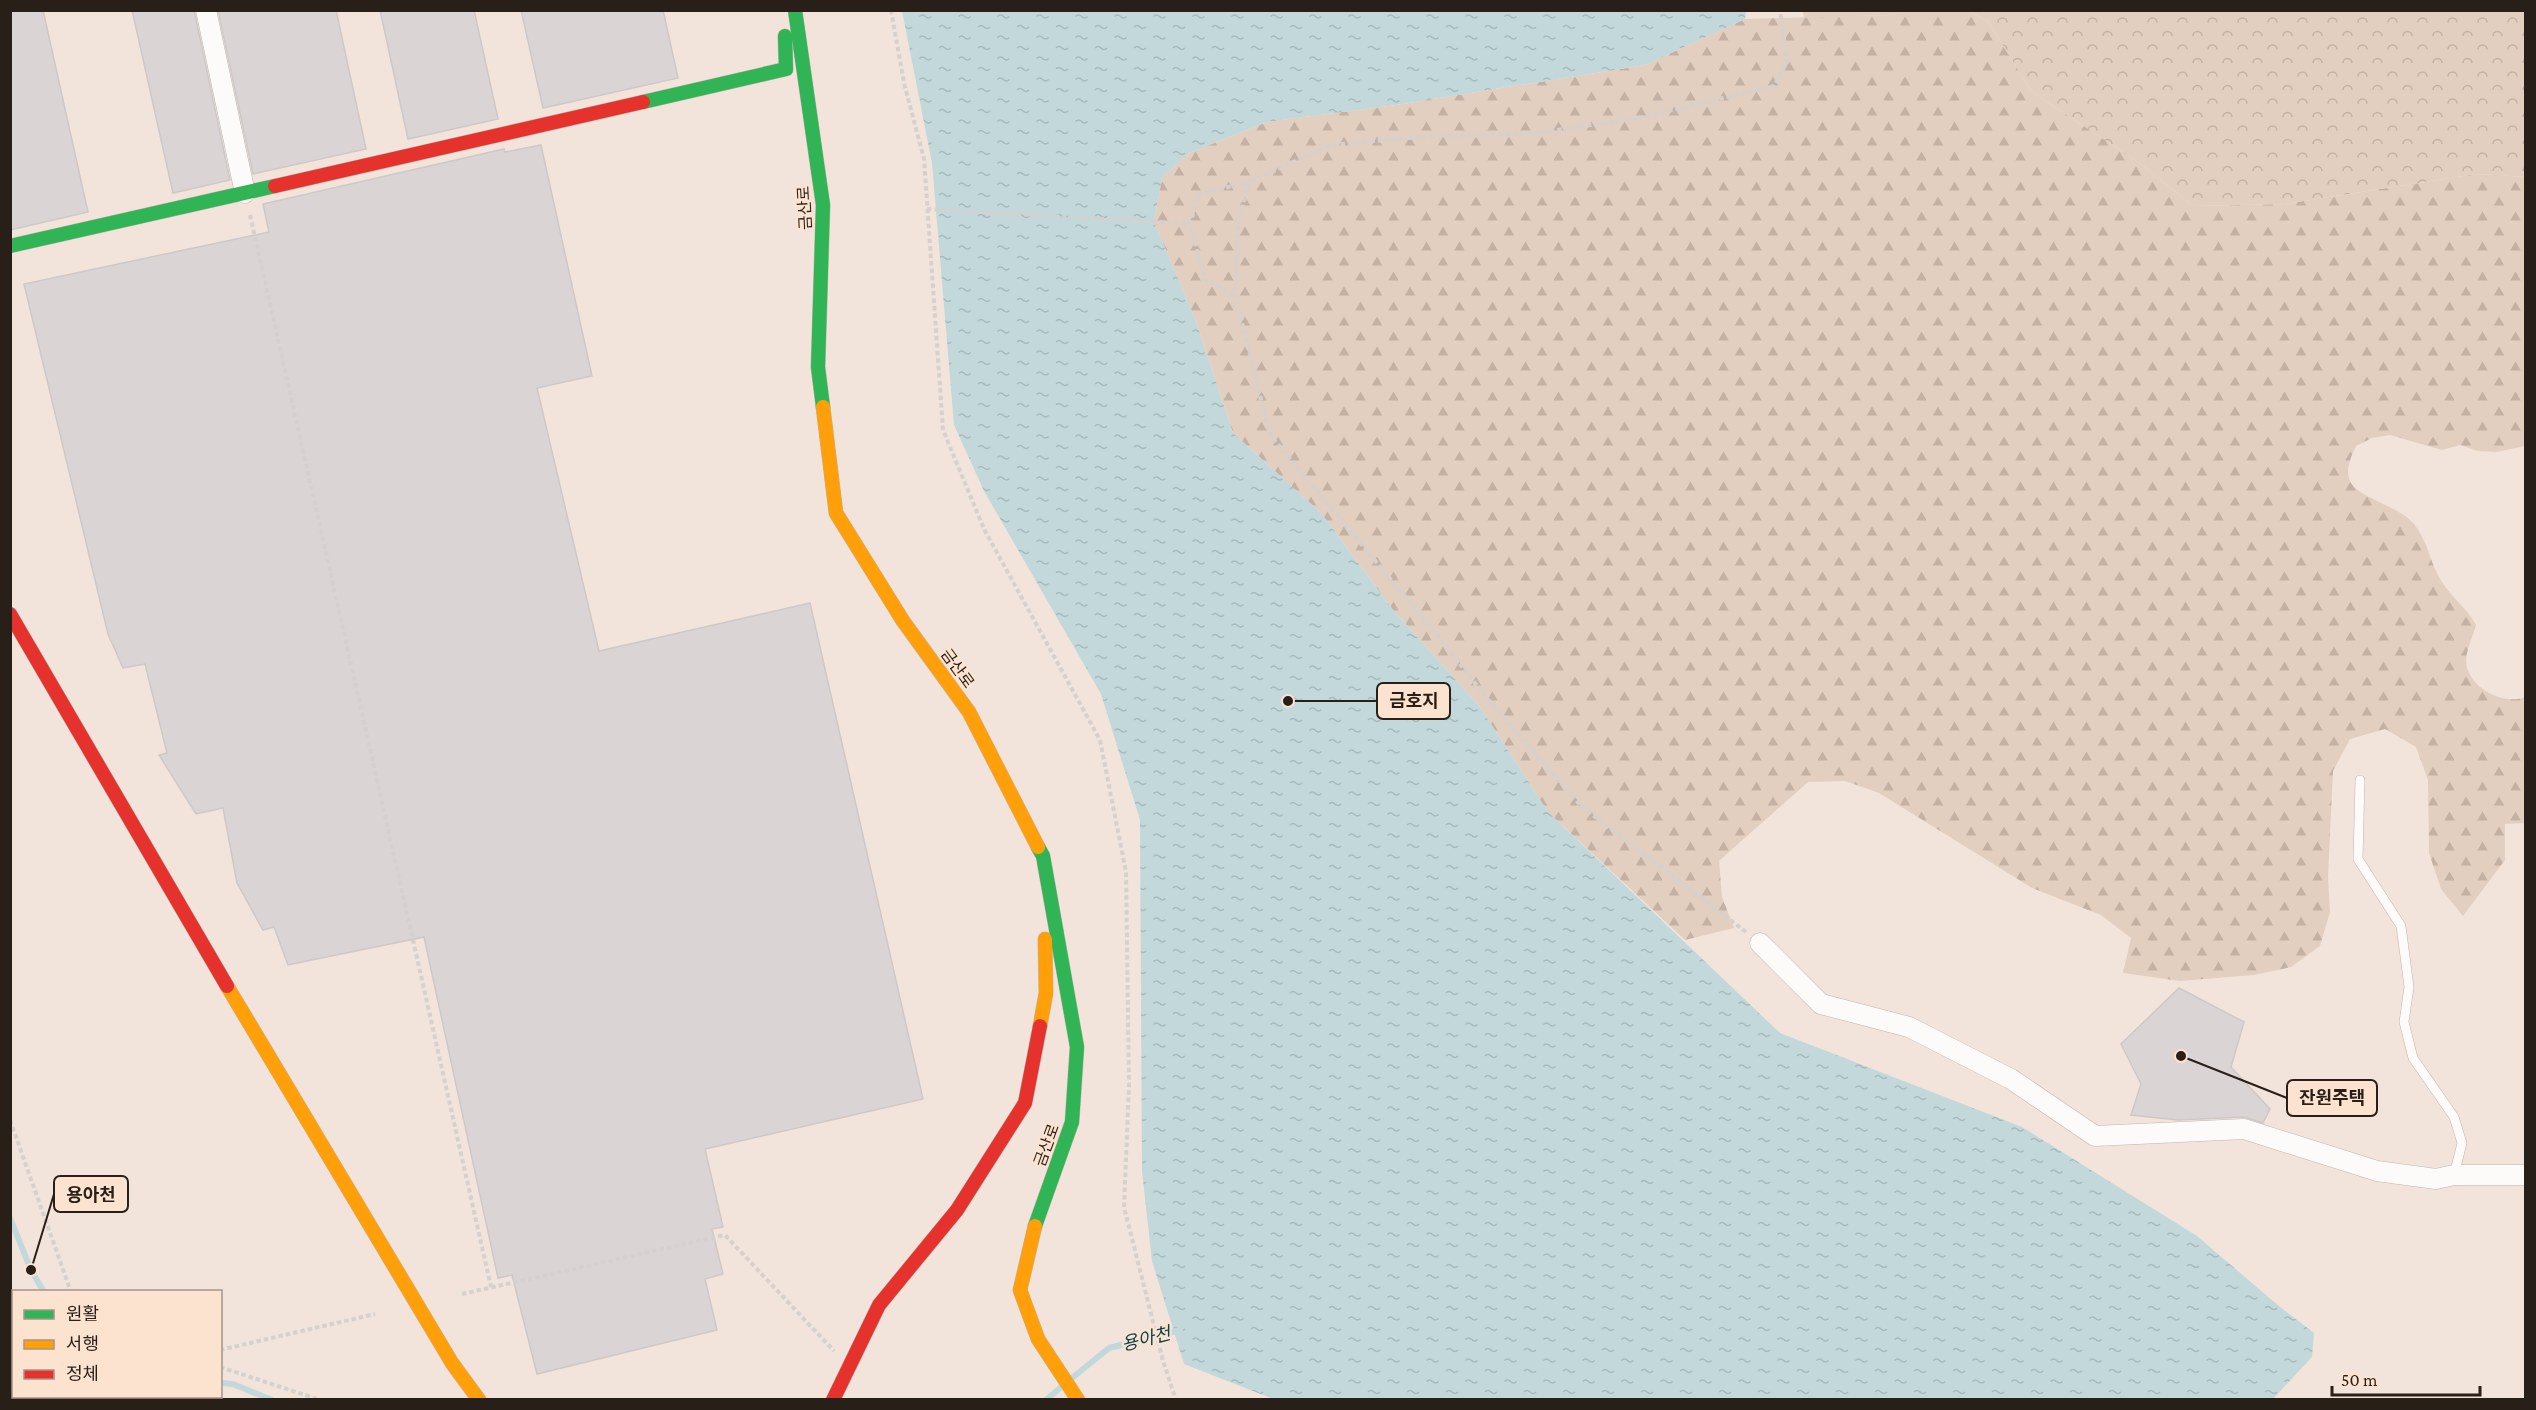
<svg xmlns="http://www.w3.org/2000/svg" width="2536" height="1410" font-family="'Crimson Pro','Noto Sans KR',serif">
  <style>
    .forest { fill: url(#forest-firs) }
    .park { fill: url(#park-crowns) }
    .water { fill: url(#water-ripples) }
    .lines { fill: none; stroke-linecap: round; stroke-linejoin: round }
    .stream { stroke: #c2d8db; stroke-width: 6 }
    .building { fill: #dbd4d5; stroke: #cec8c8; stroke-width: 1.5 }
    .lane-casing { stroke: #c0b6ae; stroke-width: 10 }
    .street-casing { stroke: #c0b6ae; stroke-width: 21 }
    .fast-casing { stroke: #c0b6ae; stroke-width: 15 }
    .slow-casing { stroke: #c0b6ae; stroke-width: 15 }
    .jam-casing { stroke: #c0b6ae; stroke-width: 15 }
    .path { stroke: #d5d1ce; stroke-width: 4; stroke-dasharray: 4.5 3; stroke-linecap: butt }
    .lane { stroke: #fdfbf9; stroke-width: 9 }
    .street { stroke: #fdfbf9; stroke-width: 20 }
    .fast { stroke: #30b455; stroke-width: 14 }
    .slow { stroke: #ff9f0a; stroke-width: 14 }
    .jam { stroke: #e5322d; stroke-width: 14 }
    .labels { text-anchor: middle; stroke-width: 4.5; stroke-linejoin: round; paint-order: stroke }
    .street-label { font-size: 16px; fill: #281f18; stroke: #fce3d0 }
    .water-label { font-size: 18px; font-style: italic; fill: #09424d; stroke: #fce3d0 }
    .leader { fill: none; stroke: #281f18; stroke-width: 2 }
    .callout-dot { fill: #281f18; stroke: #fce3d0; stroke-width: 2 }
    .callout { fill: #fce3d0; stroke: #281f18; stroke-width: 2 }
    .callout-label { font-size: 18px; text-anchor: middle; font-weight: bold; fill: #281f18 }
  </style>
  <defs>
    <pattern id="forest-firs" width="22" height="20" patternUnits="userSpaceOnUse" patternTransform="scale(1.5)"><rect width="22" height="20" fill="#e3cfc0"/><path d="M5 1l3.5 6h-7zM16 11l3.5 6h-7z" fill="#c3b1a4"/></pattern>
    <pattern id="park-crowns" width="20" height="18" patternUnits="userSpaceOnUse" patternTransform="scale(1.5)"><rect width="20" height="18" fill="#e3cfc0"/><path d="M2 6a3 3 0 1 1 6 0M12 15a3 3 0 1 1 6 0" fill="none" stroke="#c3b1a4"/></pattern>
    <pattern id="water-ripples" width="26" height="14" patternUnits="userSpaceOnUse" patternTransform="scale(1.5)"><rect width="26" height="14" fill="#c2d8db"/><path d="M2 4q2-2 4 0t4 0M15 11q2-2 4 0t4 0" fill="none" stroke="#a7b9bb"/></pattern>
  </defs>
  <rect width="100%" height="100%" fill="#f2e4da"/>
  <path class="forest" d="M 1929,10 L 1968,11 L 1988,21 L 2031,91 L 2141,164 L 2193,206 L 2285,204 L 2476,174 L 2525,177 L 2525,446 L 2496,452 L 2478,451 L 2460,445 L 2442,450 L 2390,435 L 2372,438 L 2356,446 C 2351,457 2345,469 2350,481 C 2357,497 2397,506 2411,521 C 2428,538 2429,562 2442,582 C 2452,598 2467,608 2476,625 C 2473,636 2466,651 2466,661 C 2467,687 2503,706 2525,697 L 2525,823 L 2505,824 L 2505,860 L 2463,916 L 2441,889 L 2429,853 L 2428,780 L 2416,747 L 2385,729 L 2350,739 L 2333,771 L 2328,877 L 2330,912 L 2320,946 L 2291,967 L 2254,975 L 2180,981 L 2123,973 L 2131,938 L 2101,915 L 2032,888 L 1879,793 L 1845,781 L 1808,782 L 1719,861 L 1722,897 L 1734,928 L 1685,940 L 1548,812 L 1480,707 L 1393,610 L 1321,513 L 1233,433 L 1194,316 L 1154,222 L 1162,178 L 1189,153 L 1267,122 L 1396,105 L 1645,65 L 1745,19 L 1889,15 Z"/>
  <path class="park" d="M 1803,11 L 1803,10 L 1929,11 L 1889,15 L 1804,18 Z
    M 1968,11 L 2525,11 L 2525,177 L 2476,174 L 2285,204 L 2193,206 L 2141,164 L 2031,91 L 1988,21 Z"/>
  <path class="water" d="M 902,11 L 1746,11 L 1745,19 L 1645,65 L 1396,105 L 1267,122 L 1189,153 L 1162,178 L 1154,222 L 1194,316 L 1233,433 L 1321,513 L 1393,610 L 1480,707 L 1548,812 L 1780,1033 L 2022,1127 L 2197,1236 L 2280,1307 L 2314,1333 L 2312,1357 L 2273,1399 L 1276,1400 L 1184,1364 L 1152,1261 L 1142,1171 L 1140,820 L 1101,694 L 984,491 L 954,425 L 932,163 Z"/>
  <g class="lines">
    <path class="stream" d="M 10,1218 L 31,1270 L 44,1292
      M 1072,1378 L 1109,1348 L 1180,1330
      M 220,1383 L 233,1384 L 272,1400
      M 1046,1400 L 1061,1387"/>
  </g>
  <path class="building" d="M 10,10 L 43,10 L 88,212 L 10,230 Z
    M 132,10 L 194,10 L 230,180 L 173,193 Z
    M 218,10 L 336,10 L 366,149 L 253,174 Z
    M 380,10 L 474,10 L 498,119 L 408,139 Z
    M 521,10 L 663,10 L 678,78 L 543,108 Z
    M 541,145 L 592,376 L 537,388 L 599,651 L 810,603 L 923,1099 L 705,1149 L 723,1227 L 712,1229 L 723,1274 L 705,1279 L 717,1330 L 537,1374 L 512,1275 L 498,1278 L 424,937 L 288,965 L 274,927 L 263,930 L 237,883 L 223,808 L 196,814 L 159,755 L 167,753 L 145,664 L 123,668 L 108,634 L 24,284 L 269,232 L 263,204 L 504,149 L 505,152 Z
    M 2179,988 L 2244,1022 L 2231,1067 L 2270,1109 L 2263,1123 L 2244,1117 L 2178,1120 L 2131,1115 L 2141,1084 L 2121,1044 Z"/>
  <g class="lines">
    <defs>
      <path id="lane" d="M 2360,780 L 2358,859 L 2401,926 L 2409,987 L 2404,1022 L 2413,1058 L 2454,1117 L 2462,1143 L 2454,1175"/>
      <path id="street" d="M 206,10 L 245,193
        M 1760,943 L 1821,1004 L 1909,1027 L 2011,1079 L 2095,1136 L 2244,1129 L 2377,1171 L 2436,1179 L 2454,1175 L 2526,1175"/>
      <path id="fast" d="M 795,10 L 823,205 L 818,367 L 823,407
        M 643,102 L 786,69 L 785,36
        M 10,246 L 275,186
        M 1035,1226 L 1072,1122 L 1077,1047 L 1043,856 L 1038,847"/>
      <path id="slow" d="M 823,407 L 836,513 L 903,621 L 969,712 L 1038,847
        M 227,986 L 452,1363 L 479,1400
        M 1040,1026 L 1046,993 L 1045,939
        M 1035,1226 L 1020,1290 L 1038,1339 L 1078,1400"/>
      <path id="jam" d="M 275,186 L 643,102
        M 10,614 L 227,986
        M 833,1400 L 879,1305 L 957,1210 L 1025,1103 L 1040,1026"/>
    </defs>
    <use href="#lane" class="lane-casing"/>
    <use href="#street" class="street-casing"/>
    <use href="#fast" class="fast-casing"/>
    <use href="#slow" class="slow-casing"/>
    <use href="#jam" class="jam-casing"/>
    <path class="path" d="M 891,10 L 904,83 L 924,159 L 943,430 L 984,529 L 1100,740 L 1126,872 L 1129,1086 L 1124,1207 L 1163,1361 L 1176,1400
      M 927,209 L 1190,224
      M 250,215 L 491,1287
      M 1234,295 L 1205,280 L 1190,224 L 1199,194 L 1249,182
      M 1746,932 L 1581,806 L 1485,696 L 1439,637 L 1270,435 L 1235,295 L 1238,225 L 1249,182 L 1331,145 L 1421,137 L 1530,134 L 1639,118 L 1774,86 L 1787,62 L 1780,10
      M 10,1120 L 71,1292
      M 462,1294 L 725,1235 L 834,1351
      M 220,1350 L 375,1314
      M 220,1367 L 320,1400"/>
    <use href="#lane" class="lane"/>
    <use href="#street" class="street"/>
    <use href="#fast" class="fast"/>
    <use href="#slow" class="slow"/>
    <use href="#jam" class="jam"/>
  </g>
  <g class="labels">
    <g class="street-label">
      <text transform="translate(804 208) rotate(-93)" y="6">금산로</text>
      <text transform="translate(958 668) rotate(54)" y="6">금산로</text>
      <text transform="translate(1046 1145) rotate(-70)" y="6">금산로</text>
    </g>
    <g class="water-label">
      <text transform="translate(1146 1339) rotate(-14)" y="6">용아천</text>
    </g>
  </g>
  <path class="leader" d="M1288 701L1377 701M2181 1056L2287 1098M31 1270L54 1194"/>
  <g class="callout-dot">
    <circle cx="1288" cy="701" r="6"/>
    <circle cx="2181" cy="1056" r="6"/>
    <circle cx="31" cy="1270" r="6"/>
  </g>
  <g class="callout">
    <rect x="1377" y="683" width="73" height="36" rx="6"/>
    <rect x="2287" y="1080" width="90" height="36" rx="6"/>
    <rect x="54" y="1176" width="74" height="36" rx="6"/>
  </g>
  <g class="callout-label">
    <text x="1414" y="707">금호지</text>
    <text x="2332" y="1104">잔원주택</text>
    <text x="91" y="1201">용아천</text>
  </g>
  <rect width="2536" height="1410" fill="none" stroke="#281f18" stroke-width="24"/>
  <rect x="12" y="1290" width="210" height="108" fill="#fce3d0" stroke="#a79586" stroke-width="1.5"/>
  <rect x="24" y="1310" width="30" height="9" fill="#30b455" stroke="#a79586" stroke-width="1.5"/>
  <text x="66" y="1320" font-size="18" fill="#281f18">원활</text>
  <rect x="24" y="1340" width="30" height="9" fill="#ff9f0a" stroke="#a79586" stroke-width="1.5"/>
  <text x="66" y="1350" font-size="18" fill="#281f18">서행</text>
  <rect x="24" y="1370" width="30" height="9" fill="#e5322d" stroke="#a79586" stroke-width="1.5"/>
  <text x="66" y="1380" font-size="18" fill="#281f18">정체</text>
  <path d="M2332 1386v9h148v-9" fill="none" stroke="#281f18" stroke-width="3"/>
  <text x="2341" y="1386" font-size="18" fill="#281f18" stroke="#fce3d0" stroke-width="4.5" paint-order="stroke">50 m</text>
</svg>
